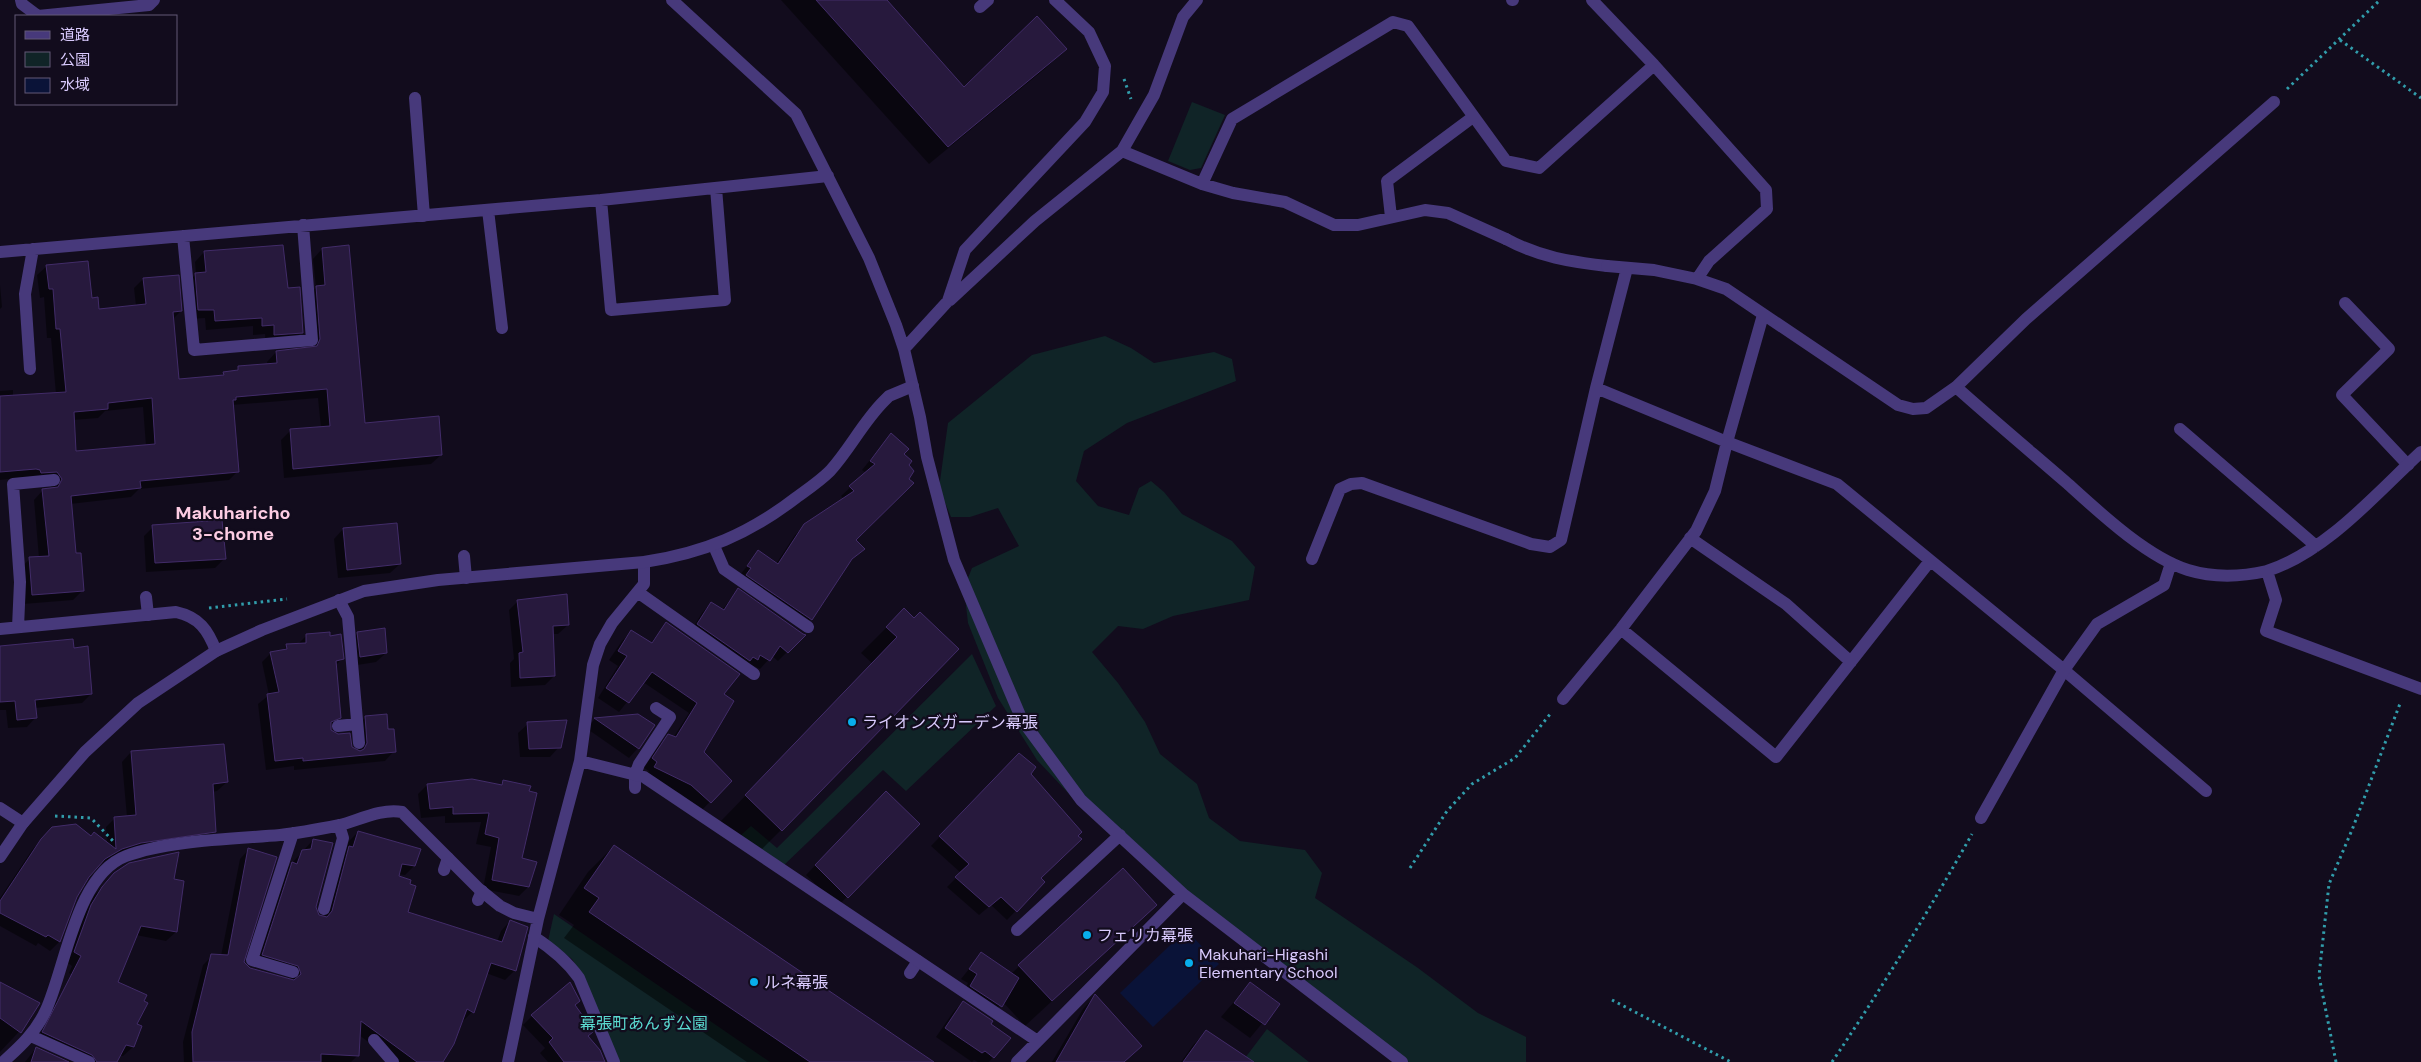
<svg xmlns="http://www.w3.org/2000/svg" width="2421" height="1062" font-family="'DM Sans','Noto Sans JP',sans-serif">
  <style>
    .green { fill: #102427 }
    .water { fill: #0a1338 }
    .shadow { fill: #0007; fill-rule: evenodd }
    .building { fill: #27193d; stroke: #422c69; fill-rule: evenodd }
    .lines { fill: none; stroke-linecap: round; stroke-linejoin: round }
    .path { stroke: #319dab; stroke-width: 3; stroke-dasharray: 2.5 4; stroke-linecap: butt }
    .service { stroke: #47397b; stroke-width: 12 }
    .minor { stroke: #47397b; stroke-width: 12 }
    .tertiary { stroke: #47397b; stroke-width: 12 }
    .poi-dot { fill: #08aeeb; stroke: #120c1d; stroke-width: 2 }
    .labels { text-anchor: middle; stroke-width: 4.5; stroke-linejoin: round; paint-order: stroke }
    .poi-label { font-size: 16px; fill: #d9cafd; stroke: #120c1d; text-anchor: start }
    .park-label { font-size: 16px; fill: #5adad0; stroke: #120c1d }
    .neighbourhood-label { font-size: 18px; font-weight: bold; fill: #fdcce3; stroke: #120c1d }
  </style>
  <rect width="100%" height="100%" fill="#120c1d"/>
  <path class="green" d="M 1192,102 L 1225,115 L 1201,168 L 1190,170 L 1168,161 Z
    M 1105,336 L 1131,348 L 1154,363 L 1214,352 L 1232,359 L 1236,381 L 1127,423 L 1084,451 L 1076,481 L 1098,506 L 1129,515 L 1139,488 L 1151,481 L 1164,492 L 1182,514 L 1232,541 L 1255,567 L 1249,600 L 1173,616 L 1143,629 L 1118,626 L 1092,652 L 1118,683 L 1145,722 L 1160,754 L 1197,784 L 1209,818 L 1240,841 L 1305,850 L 1322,873 L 1315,898 L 1418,968 L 1478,1013 L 1526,1037 L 1526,1062 L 1404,1062 L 1086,812 L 1037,760 L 998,698 L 968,623 L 964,588 L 972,568 L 1019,546 L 998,508 L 970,517 L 951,517 L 939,488 L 948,423 L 1032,355 Z
    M 972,654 L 996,706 L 906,791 L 883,770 L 783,866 L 740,836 L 751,826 L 777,848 Z
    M 554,914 L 770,1062 L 617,1062 L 587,983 L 572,959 L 548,941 Z
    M 1267,1029 L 1309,1062 L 1242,1062 Z"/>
  <path class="water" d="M 1186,930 L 1219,964 L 1153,1027 L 1120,993 Z"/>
  <path class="shadow" d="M 781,0 L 885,0 L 964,89 L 1065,48 L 1047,67 L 929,164 Z
    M 322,249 L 363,424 L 441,455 L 431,464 L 284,478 L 281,440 L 290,431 L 321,428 L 318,398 L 232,405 L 238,471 L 229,480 L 139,489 L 131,497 L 70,504 L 75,555 L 82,591 L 73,600 L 23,604 L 20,568 L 30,559 L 39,558 L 34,500 L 43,490 L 53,489 L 47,481 L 26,477 L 0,480 L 0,391 L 13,390 L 13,397 L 56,394 L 51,338 L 47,338 L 44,297 L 40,298 L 37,275 L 47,266 L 90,299 L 98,310 L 136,306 L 134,288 L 143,279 L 181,311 L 173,319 L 178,380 L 220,377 L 224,373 L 234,372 L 239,367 L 267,365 L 267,362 L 276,352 L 311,348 L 307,296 L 316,288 L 313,259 ZM 143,407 L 146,446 L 75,452 L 73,420 L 98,418 L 105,411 Z
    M 204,252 L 287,289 L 302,332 L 293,341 L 266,344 L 265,334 L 253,335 L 253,326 L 206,330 L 205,318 L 189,319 L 186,284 L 196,274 L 195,262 Z
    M 0,285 L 2,307 L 0,309 Z
    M 891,434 L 902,455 L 854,540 L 863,549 L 849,562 L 825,598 L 826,599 L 802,629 L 739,576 L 759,552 L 776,564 L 795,535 L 805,525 L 844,499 L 841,496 L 866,473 L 862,470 Z
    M 396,525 L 400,564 L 390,573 L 338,578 L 334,539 L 343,529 Z
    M 153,527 L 224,559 L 215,568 L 146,572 L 144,536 Z
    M 738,590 L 804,635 L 778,661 L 772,656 L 760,669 L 752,665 L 748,669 L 689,634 L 702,613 L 711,603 L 722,610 Z
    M 518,601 L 568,625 L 558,634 L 552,634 L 554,676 L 545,685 L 511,687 L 510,663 L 514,659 L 509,610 Z
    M 904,610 L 914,620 L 781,830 L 755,856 L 720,822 L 873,664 L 861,653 Z
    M 666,623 L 722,694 L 703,752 L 730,781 L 701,811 L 681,794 L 646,776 L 649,771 L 644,768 L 659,745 L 669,736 L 673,738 L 689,713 L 643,682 L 619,712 L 598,698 L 618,666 L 609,660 L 622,641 L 631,632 L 650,644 Z
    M 358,633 L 386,653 L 376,662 L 351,666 L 349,642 Z
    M 307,635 L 329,637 L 342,659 L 335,666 L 340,717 L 330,727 L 330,731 L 358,751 L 356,727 L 365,718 L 387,730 L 394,751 L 385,761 L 294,770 L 294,766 L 266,770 L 258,704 L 269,695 L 262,662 L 271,653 L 281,652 L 287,646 L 297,645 Z
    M 72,640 L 73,649 L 91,694 L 82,703 L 35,708 L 36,717 L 27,727 L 8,728 L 6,710 L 0,710 L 0,646 Z
    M 637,716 L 653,726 L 638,748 L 629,758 L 586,728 L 595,719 Z
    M 528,724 L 559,747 L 550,757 L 520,757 L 518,733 Z
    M 131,752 L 227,782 L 217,791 L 212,792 L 214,831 L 205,840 L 111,858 L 96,867 L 76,897 L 59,942 L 50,951 L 38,943 L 36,946 L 0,926 L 0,898 L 32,850 L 43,838 L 90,838 L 107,843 L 106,827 L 115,818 L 127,817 L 122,762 Z
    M 1019,755 L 1029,774 L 1040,878 L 1043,882 L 1007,920 L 991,905 L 979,915 L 947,887 L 961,873 L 931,846 Z
    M 503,782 L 528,887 L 519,896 L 483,889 L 491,847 L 476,844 L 481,822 L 445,823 L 445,816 L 421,818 L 418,794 L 427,785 L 499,786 Z
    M 877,801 L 918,824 L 838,906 L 806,875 Z
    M 358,832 L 414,866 L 405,875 L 398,874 L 407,912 L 497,942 L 501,931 L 510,921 L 515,970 L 505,980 L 486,973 L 472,1012 L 463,1021 L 462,1020 L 441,1062 L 395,1062 L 359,1035 L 358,1055 L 351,1062 L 184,1062 L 183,1042 L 203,965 L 212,956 L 221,956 L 240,859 L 249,849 L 243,963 L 249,969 L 291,981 L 290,975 L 254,964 L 283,873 L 313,840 L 315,912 L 324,918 L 340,857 L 346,851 L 349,841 Z
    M 614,846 L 909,1062 L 747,1062 L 564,938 L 574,925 L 559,915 L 588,872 Z
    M 1123,870 L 1129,930 L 1025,1026 L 1003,1002 L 991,1015 L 962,996 L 968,983 L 961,979 L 981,954 L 1011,974 Z
    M 173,880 L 183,882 L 176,932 L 166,941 L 136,935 L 116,983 L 135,1025 L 140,1027 L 133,1047 L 123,1056 L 119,1055 L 112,1062 L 79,1062 L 34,1042 L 53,1004 L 63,995 L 104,996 L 69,973 L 72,966 L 65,961 L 74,937 L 93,897 L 105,883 Z
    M 1250,983 L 1278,1004 L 1250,1038 L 1221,1017 Z
    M 0,984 L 38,1004 L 30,1020 L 0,1052 Z
    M 1095,996 L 1124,1062 L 1052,1062 L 1083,1009 Z
    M 963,1002 L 993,1057 L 989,1062 L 978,1062 L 974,1060 L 972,1062 L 936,1037 L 954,1011 Z
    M 573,1006 L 587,1036 L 604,1062 L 548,1062 L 540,1053 L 545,1048 L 523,1025 L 532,1016 Z
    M 1206,1032 L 1230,1062 L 1181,1062 L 1193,1045 Z
    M 36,1048 L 66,1062 L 25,1062 Z"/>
  <path class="building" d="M 816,0 L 887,0 L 964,87 L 1037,16 L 1067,49 L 948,147 Z
    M 283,245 L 288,288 L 300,287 L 303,333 L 274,335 L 274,325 L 262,326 L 262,318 L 215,321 L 214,310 L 198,310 L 195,273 L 206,272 L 204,251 Z
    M 349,245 L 365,423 L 439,416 L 442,455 L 293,469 L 290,429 L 330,426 L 327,389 L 236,397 L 236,400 L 233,400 L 239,472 L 140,481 L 141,488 L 71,496 L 76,553 L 81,553 L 84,591 L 32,595 L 29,557 L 49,556 L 42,489 L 58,487 L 62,479 L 57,472 L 41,473 L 40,470 L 36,469 L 0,472 L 0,396 L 66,392 L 60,329 L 56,329 L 53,289 L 49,289 L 46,265 L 88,261 L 92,298 L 98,297 L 99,309 L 146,304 L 143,278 L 179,275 L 182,311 L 173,312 L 179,379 L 224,375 L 223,372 L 238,370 L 238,366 L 277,363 L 276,351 L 317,346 L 320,339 L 316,286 L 325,285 L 322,248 ZM 152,398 L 155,444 L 76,451 L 74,412 L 108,409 L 108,403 Z
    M 891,433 L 909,449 L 904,454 L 912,461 L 909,465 L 914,471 L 909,479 L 914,483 L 856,540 L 865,549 L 852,559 L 812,620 L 746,575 L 751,568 L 747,566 L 758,550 L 778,564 L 804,524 L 854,491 L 849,486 L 875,464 L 870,461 Z
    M 222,520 L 226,559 L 155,563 L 152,525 Z
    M 397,523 L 401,564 L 347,570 L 343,528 Z
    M 738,588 L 803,634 L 806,635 L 788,653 L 780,646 L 770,661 L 760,655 L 758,660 L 753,657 L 750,661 L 697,624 L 711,602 L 724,610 Z
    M 567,594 L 569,625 L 553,626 L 555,676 L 520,678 L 519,653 L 523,652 L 517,600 Z
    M 904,608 L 914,618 L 920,612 L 959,649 L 782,831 L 745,795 L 897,637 L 886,627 Z
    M 666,622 L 740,674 L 724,694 L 734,701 L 704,752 L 732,781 L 711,803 L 691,785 L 654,767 L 657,762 L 652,758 L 668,734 L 676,737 L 697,703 L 652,672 L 629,703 L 606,688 L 627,656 L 618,651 L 631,630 L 652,643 Z
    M 385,628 L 387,653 L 360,657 L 357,632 Z
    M 330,632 L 330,636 L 341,634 L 344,659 L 336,661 L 341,718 L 331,722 L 331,730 L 338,734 L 350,733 L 352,747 L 360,751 L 364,749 L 367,743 L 365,716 L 387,714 L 388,729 L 394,729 L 396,752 L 303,761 L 303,758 L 275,761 L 267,694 L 279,692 L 270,652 L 287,649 L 286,644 L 306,643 L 306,634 Z
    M 73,639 L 74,648 L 88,646 L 92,694 L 35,700 L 37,718 L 17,720 L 15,701 L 0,702 L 0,646 Z
    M 638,714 L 655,725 L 639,749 L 594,718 Z
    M 567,720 L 561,748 L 529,749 L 527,722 Z
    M 224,744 L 228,782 L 213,784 L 216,832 L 141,843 L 122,849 L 105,859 L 89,877 L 77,897 L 60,942 L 48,935 L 46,937 L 0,913 L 0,901 L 41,839 L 52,827 L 76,824 L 91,836 L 94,832 L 116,849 L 114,817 L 136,815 L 131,751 Z
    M 1019,753 L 1036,767 L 1031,774 L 1082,832 L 1078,836 L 1082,839 L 1041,878 L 1045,882 L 1017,912 L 1001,897 L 989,907 L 955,877 L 969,864 L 939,836 Z
    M 472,779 L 502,785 L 503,780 L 531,786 L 529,791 L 537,793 L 522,858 L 537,862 L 529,887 L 492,880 L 499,838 L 485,834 L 489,813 L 453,814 L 453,807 L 430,809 L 427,784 Z
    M 886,791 L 920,824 L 848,898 L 815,865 Z
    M 358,831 L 421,849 L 415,866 L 402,864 L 399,876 L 411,880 L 410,884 L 416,886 L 408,912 L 502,942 L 510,920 L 528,927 L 516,971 L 491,963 L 474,1013 L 467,1009 L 454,1044 L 443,1062 L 417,1062 L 361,1021 L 359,1056 L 321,1054 L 321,1062 L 193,1062 L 192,1032 L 203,987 L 211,954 L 228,955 L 248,848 L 277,857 L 244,962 L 250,968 L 294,980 L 301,974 L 298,966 L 262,955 L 292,862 L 297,864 L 302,850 L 311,849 L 313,839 L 333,843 L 316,907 L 319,915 L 327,917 L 332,911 L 349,846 L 353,847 Z
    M 614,845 L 934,1062 L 810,1062 L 589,912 L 599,898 L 584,888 Z
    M 179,852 L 174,879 L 184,881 L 177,932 L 141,926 L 118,982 L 147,995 L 144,1001 L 148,1003 L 137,1024 L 142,1026 L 134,1047 L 126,1045 L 117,1062 L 97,1062 L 92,1055 L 42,1032 L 81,956 L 74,952 L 75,949 L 91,905 L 102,887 L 114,873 L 129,863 Z
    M 1123,868 L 1157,905 L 1052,1001 L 1018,965 Z
    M 981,952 L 1019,978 L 1002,1007 L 970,986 L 977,974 L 969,969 Z
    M 0,982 L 40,1003 L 21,1033 L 0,1018 Z
    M 570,982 L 580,1001 L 575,1005 L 591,1027 L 593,1032 L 588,1036 L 600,1050 L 605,1062 L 564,1062 L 549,1042 L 553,1038 L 531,1015 Z
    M 1250,982 L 1280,1004 L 1265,1025 L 1234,1003 Z
    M 1095,994 L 1142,1046 L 1124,1062 L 1056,1062 Z
    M 963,1001 L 993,1021 L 991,1024 L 1011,1038 L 994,1058 L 985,1051 L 982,1053 L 945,1028 Z
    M 1206,1030 L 1254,1062 L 1183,1062 Z
    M 36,1047 L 69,1062 L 31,1062 Z"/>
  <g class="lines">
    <path class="path" d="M 2340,40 L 2421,98
      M 1124,79 L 1131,99
      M 2287,89 L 2380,0
      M 209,608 L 287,599
      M 55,816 L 91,818 L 114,842
      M 1410,868 L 1447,811 L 1472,784 L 1515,758 L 1551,713
      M 1612,1000 L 1731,1062
      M 1832,1062 C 1882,988 1928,912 1972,834
      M 2336,1062 L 2319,976 L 2329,884 L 2352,830 L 2401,701"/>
    <path class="service" d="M 1506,239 C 1539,257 1571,262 1607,266
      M 2345,303 L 2389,349 L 2342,395 L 2408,465
      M 464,556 L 466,578
      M 146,597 L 148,615
      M 2064,670 L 2206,791
      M 635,788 L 635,775
      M 444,870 L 448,858
      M 478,900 L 482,891
      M 534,937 C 551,948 567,961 579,978 L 614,1062
      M 910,973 L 918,961
      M 374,1040 L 393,1062"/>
    <path class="minor" d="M 21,0 L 22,4 L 38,16 L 149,5 L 154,0
      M 672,0 L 796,114 L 869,258 L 896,325 L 904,349 L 920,417 L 927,457 L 954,560 L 1022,720 L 1081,800 L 1183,894 L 1402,1062
      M 1512,0 L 1513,0
      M 1592,0 L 1654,65 L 1766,190 L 1767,209 L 1709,261 L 1697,279 L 1726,289 L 1898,405 L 1913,409 L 1926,408 L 1956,387 L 2026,319 L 2274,102
      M 980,7 L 988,0
      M 415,98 L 424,216
      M 1122,151 L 1202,184 L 1233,193 L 1285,202 L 1334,225 L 1358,225 L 1425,210 L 1448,213 L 1506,239
      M 1202,184 L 1232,119 L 1393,22 L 1408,26 L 1506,161 L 1539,168 L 1654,65
      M 601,200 L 611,310 L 725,300 L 716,188
      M 488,210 L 502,328
      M 1391,217 L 1387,181 L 1473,117
      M 183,236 L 194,350 L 312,340 L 303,225
      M 0,252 L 601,200 L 828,176
      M 1607,266 L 1654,270 L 1697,279
      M 950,300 L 1035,221 L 1122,151 L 1154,95 L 1183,17 L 1197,0
      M 904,349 L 948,301 L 965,250 L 1085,122 L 1103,92 L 1105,66 L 1089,32 L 1055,0
      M 30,369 L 25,294 L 33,249
      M 1956,387 C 1993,420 2031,452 2068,484 C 2100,513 2147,557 2188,570 C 2214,578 2240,577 2267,571
      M 1596,388 L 1727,442 L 1763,315
      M 2180,429 L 2316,546
      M 2421,452 C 2376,494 2326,552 2267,571 L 2276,600 L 2266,631 L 2421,689
      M 1690,538 L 1786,604 L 1851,662
      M 714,546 L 724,569 L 808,627
      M 1312,559 L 1340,489 L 1351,484 L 1362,483 L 1531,544 L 1550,547 L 1561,540 L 1596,388 L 1627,268
      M 639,593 L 754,674
      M 339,600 L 348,617 L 359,743
      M 18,627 L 20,582 L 13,484 L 54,480
      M 0,629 L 176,612 C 199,617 208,630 216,651
      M 1621,629 L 1776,757 L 1930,561
      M 1563,699 L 1621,629 L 1696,531 L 1715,491 L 1727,442 L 1837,484 L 2064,670 L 2097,624 L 2164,585 L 2171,563
      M 338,726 L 357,724
      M 580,761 L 644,777 L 1036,1040
      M 635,775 L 639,764 L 670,717 L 656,708
      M 0,808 L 23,823
      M 1981,818 L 2064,670
      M 324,909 L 343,838 L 339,825
      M 1017,930 L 1120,835
      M 293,972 L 252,960 L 293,833
      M 31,1036 L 89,1062
      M 3,1062 C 21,1046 36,1032 46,1010 C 66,966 76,875 126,856 C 168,840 234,839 280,835 C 300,833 320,829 340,825 C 359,820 382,808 402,812 L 479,889 L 500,906 L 514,913 L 538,919
      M 508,1062 L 538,919 L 580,761 L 593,665 L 600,644 L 612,623 L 644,584 L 644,562
      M 1017,1062 L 1183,894"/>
    <path class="tertiary" d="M 0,857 L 23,823 L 85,752 L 138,703 L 216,651 L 262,630 L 364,591 L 438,580 L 644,562 C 704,553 749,534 797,497 C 808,489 820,481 830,471 C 850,449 863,422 884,401 L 889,396 L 913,386"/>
  </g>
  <g class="poi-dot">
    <circle cx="852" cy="722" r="5"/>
    <circle cx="1087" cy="935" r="5"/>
    <circle cx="1189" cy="963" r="5"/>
    <circle cx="754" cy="982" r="5"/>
  </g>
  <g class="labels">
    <g class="poi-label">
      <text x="862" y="728">ライオンズガーデン幕張</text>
      <text x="1097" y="941">フェリカ幕張</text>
      <text x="1199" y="960">Makuhari-Higashi<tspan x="1199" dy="18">Elementary School</tspan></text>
      <text x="764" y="988">ルネ幕張</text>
    </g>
    <g class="park-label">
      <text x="644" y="1029">幕張町あんず公園</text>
    </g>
    <g class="neighbourhood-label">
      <text x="233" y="519">Makuharicho<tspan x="233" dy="21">3-chome</tspan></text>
    </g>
  </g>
  <rect x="15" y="15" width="162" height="90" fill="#120c1d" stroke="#625877"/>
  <rect x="25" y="31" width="25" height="8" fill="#47397b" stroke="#625877"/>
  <text x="60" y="40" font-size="15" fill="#d9cafd">道路</text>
  <rect x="25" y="52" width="25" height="15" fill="#102427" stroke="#625877"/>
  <text x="60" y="65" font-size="15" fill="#d9cafd">公園</text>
  <rect x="25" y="78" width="25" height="15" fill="#0a1338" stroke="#625877"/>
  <text x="60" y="90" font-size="15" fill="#d9cafd">水域</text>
</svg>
